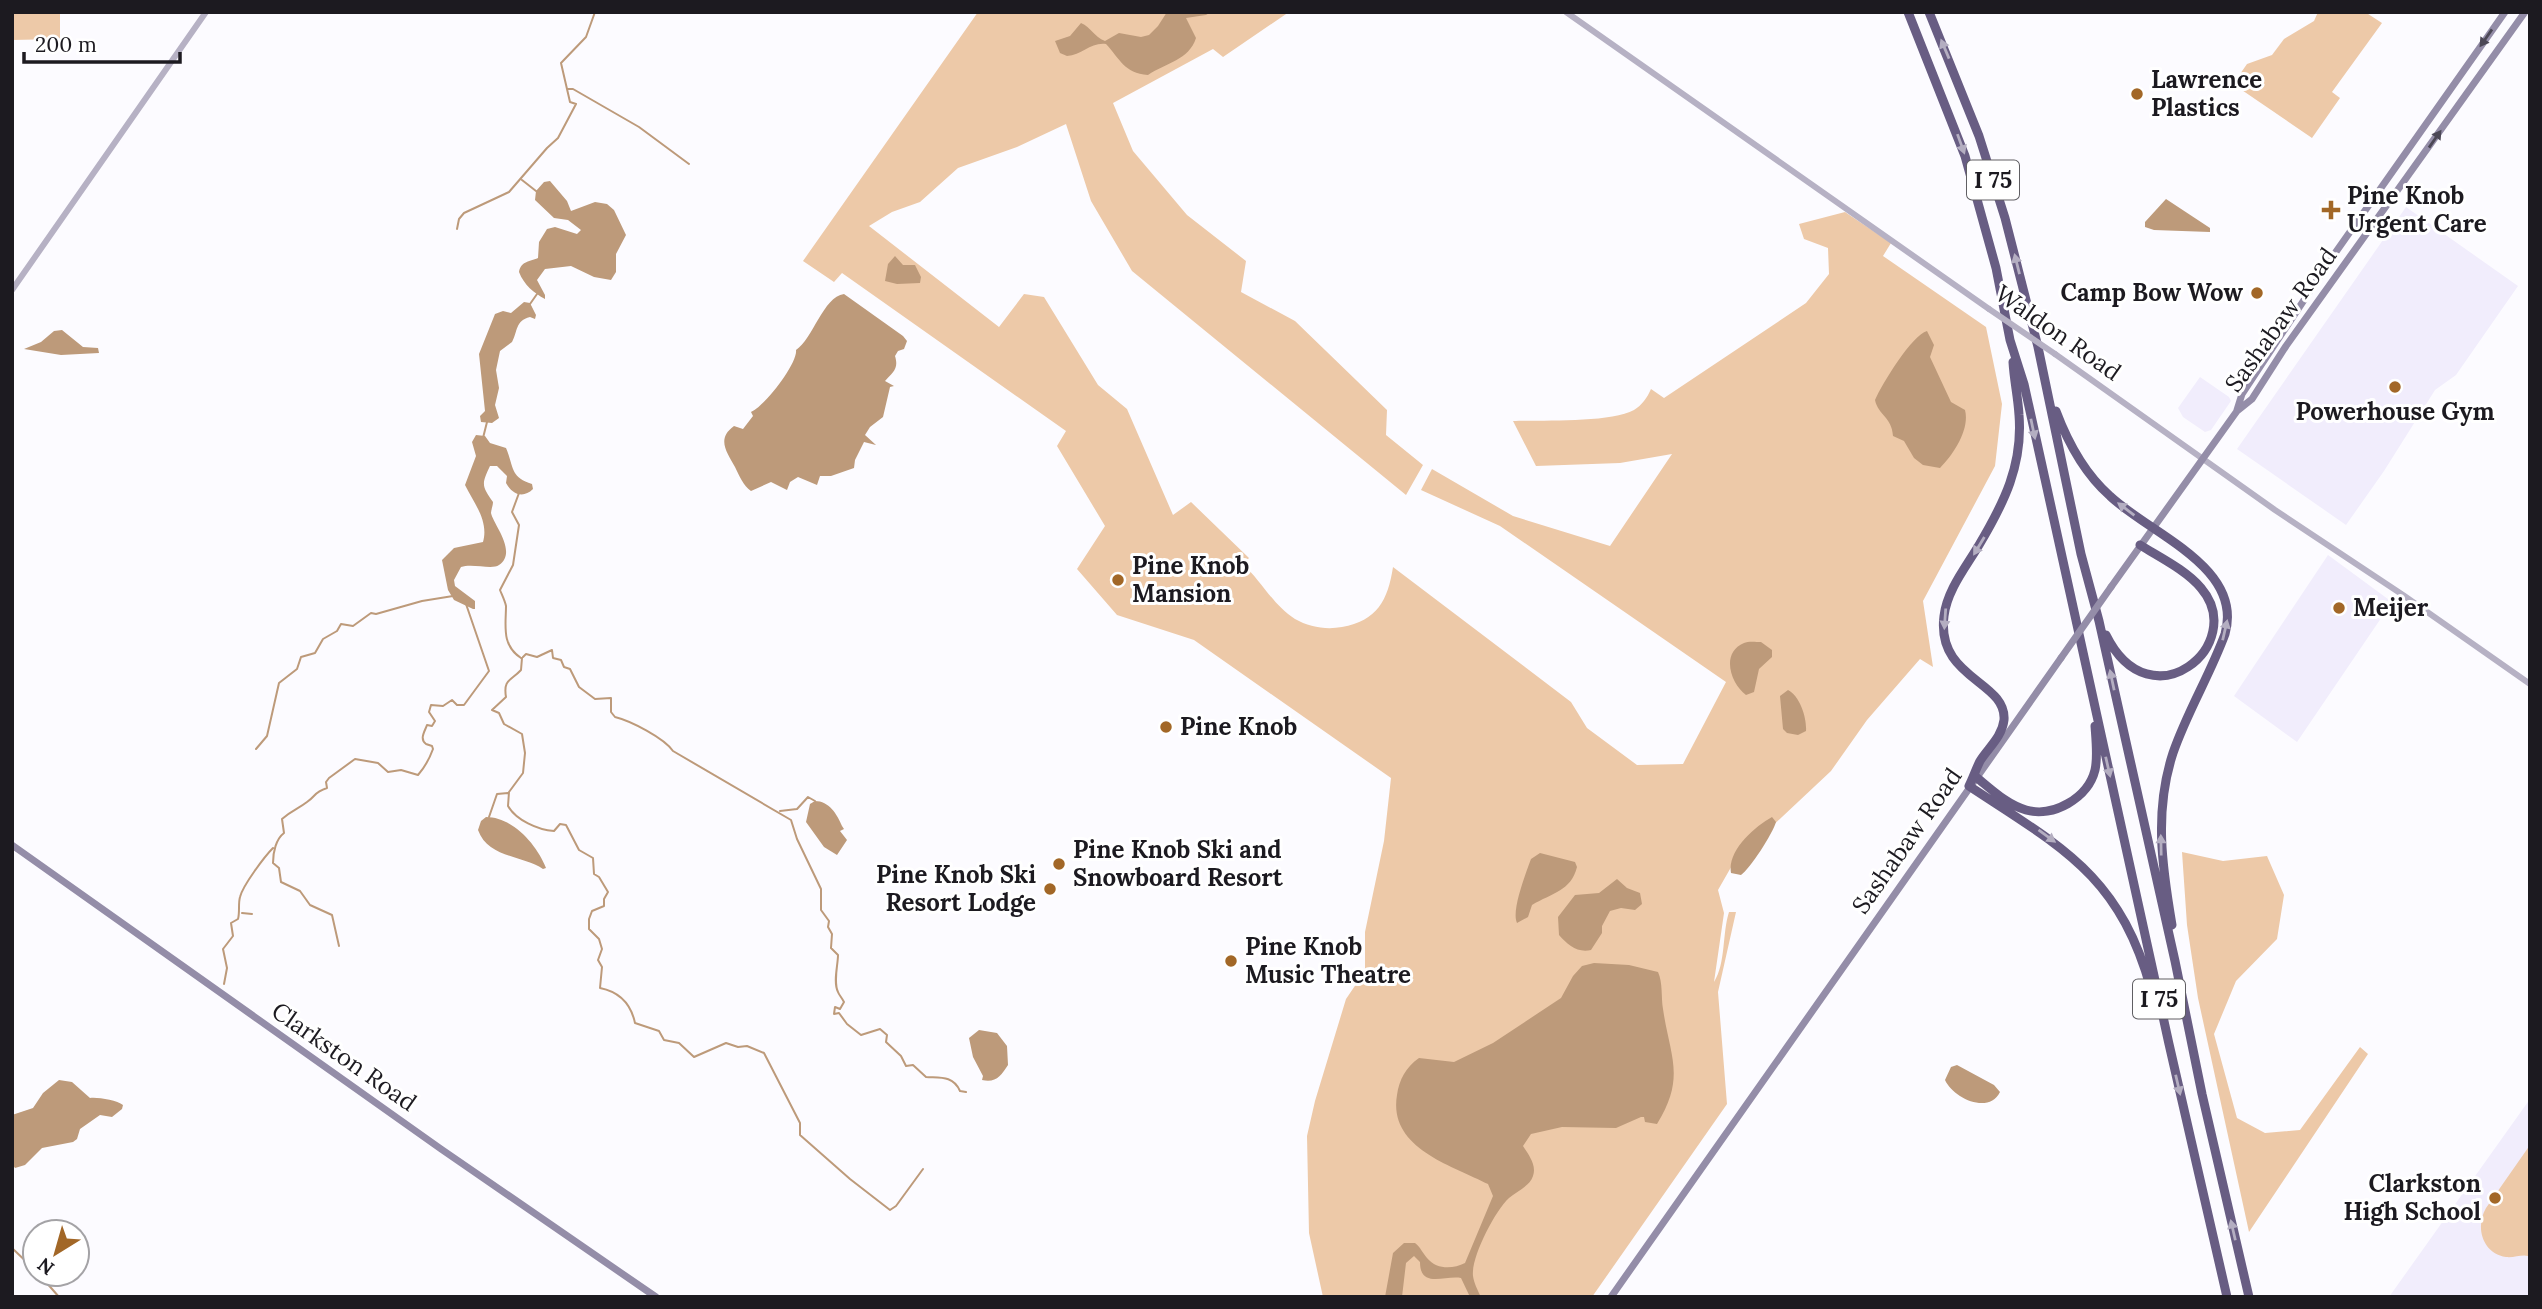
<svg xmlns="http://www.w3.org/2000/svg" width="2542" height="1309" font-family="Lora,serif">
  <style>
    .built { fill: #f1edfc }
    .green { fill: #edc9a8 }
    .water { fill: #bd9a7a }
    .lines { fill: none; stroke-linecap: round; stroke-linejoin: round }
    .stream { stroke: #bd9a7a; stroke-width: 2 }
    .tertiary { stroke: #b6b1c4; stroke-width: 6 }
    .secondary { stroke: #948da8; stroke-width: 7 }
    .motorway { stroke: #685d83; stroke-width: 9 }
    .tertiary-bridge { stroke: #b6b1c4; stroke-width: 6 }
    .secondary-bridge { stroke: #948da8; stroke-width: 7 }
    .oneway { fill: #4c4856 }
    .oneway2 { fill: #b4aec1 }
    .poi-dot { fill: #a26727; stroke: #fff; stroke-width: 2.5 }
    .labels { text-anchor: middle; stroke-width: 6; stroke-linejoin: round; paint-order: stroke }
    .shield { fill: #fff; stroke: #605f63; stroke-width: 2 }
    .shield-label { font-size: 23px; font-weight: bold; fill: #1c1a20 }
    .poi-label { font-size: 24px; font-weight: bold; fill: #1c1a20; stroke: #fff; text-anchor: start }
    .street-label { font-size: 24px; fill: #1c1a20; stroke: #fff }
  </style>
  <rect width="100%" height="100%" fill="#fcfbff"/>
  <path class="built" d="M 2406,207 L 2518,286 L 2456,375 L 2435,390 L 2384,471 L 2346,525 L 2237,449 Z
    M 2200,377 L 2229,397 L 2231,401 L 2211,430 L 2205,432 L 2183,417 L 2178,408 Z
    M 2328,555 L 2392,602 L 2297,742 L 2234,696 Z
    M 2530,1099 L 2530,1297 L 2389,1297 Z"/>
  <path class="green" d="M 12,12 L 60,12 L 60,39 L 12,40 Z
    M 978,12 L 1289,12 L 1223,57 L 1213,49 L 1113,103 L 1133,151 L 1187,215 L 1246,261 L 1241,292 L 1295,321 L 1387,410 L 1386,435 L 1423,465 L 1406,495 L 1132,271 L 1091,201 L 1066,124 L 1017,147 L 958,168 L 920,202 L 892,212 L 869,226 L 999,327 L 1024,294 L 1044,297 L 1098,385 L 1127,409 L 1173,515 L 1191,502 L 1249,558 L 1243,564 C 1261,581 1274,606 1295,619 C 1309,627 1326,630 1342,627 C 1377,621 1388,600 1393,567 L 1571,702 L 1587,728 L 1637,765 L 1683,764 L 1726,682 L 1500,526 L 1421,490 L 1432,469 L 1513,516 L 1610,546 L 1672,454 L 1620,463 L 1536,466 L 1513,421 C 1542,420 1610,423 1634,410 C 1642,405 1647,398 1651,389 L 1664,398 L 1806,303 L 1829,274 L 1828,248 L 1804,239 L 1799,224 L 1845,212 L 1891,243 L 1883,256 L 1986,327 L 2002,404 L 1995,466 L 1923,601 L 1933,667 L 1920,659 L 1867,720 L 1831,771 L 1734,862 L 1718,890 L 1724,913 L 1714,982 C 1726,963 1722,934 1729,912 L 1736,912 L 1718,992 L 1727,1104 L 1592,1297 L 1323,1297 L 1309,1233 L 1307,1136 L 1315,1101 L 1346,999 L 1365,971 L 1365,932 L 1384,841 L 1391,778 L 1194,640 L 1117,615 L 1077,569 L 1105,526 L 1057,446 L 1066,431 L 842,273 L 834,282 L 803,261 Z
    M 2318,12 L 2365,12 L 2382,23 L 2332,92 L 2340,98 L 2312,138 L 2233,84 L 2247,64 L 2272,55 L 2284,39 L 2314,21 Z
    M 2182,852 L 2223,861 L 2267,856 L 2284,895 L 2277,939 L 2236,981 L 2214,1034 L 2237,1118 L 2265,1133 L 2300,1130 L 2360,1047 L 2368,1054 L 2249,1232 L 2198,998 L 2187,925 Z
    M 2530,1145 L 2530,1254 L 2528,1256 C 2522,1254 2514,1258 2506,1257 C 2482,1253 2475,1227 2486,1208 Z"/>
  <path class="water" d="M 1167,12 L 1211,12 L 1206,15 L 1186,18 L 1196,38 C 1189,60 1166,63 1148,75 C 1124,73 1120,59 1106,44 C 1091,42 1082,55 1067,56 L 1060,53 L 1055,41 L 1070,36 L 1081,23 C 1091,27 1094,37 1105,41 L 1119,33 L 1141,37 L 1149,35 L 1158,26 Z
    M 550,181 L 567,201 L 571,211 L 595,202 L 607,204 L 614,210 L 626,235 L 616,254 L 616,272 L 611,280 L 594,277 L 571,266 L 545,269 L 537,280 L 545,295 L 545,299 C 534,293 524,285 519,272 C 521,261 529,262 538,258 L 539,242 L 547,229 L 555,227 L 577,234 L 581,230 L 568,220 L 554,218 L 535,200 L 536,191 L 544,182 Z
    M 2166,199 L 2210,228 L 2210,232 L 2154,230 L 2145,227 L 2145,222 Z
    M 895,256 L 903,265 L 915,265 L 921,277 L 920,283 L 897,284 L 885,281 L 888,264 Z
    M 844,294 L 903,336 L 907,341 L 904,349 L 898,351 L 895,356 C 899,369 893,372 885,381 L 894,386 L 890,387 L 883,417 L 870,427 L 865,435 L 876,445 L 864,442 L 855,460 L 854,468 L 831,476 L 820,476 L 817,485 L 798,477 L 790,482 L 787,490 L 771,482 L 751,491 C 743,485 740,477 735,467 C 727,452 716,439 734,426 L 743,429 L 753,416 L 751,412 C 764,407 798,363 796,350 C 813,339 823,297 844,294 Z
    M 524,302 L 530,303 L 536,315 L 535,319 L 530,317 C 515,321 518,331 512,342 L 500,351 L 496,370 L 499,388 L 495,405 L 499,418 L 492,423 L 481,422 L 480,416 L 485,411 L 479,354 L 495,314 L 503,311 L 511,313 Z
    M 62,330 L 83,347 L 98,348 L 99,353 L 61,355 L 24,349 L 41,342 L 54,331 Z
    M 1927,331 L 1934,345 L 1930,357 L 1951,402 L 1965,410 C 1970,429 1954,454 1940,468 L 1923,465 L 1914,458 L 1904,441 L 1893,436 C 1892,417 1878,415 1875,400 C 1882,384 1912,335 1927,331 Z
    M 476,435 L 485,436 L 490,443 L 506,448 C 514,467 510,477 532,484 L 533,489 C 523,499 512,494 506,483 L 507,476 L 497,466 L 490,466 C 481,485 482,486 493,502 C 493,506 491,510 491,513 C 493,524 518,552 499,565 C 492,570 472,563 461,567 L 454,580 L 455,586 L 475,601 L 475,609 L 473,609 L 454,600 L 448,590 L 442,560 L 454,548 L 483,542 C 489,521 474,503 465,485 L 476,456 L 472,442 Z
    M 1761,642 L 1772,650 L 1772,657 L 1759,669 L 1754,692 L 1746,695 C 1731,684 1720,653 1744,643 C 1748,641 1756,642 1761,642 Z
    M 1788,690 C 1800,696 1807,718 1806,731 L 1798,735 L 1787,733 L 1783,729 L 1780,696 Z
    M 815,801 C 829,801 837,814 842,826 L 844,829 L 840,831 L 847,840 L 837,855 L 824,847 L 806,822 L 810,804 Z
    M 486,817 C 513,817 537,845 546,868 L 543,869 C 522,855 488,858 478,830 L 481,821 Z
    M 1772,817 L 1776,822 C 1773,833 1750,869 1741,875 L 1731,873 C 1727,851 1754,827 1772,817 Z
    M 1540,853 L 1575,862 L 1577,867 C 1571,891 1552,893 1532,905 L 1528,917 L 1517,923 C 1511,911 1526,873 1531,859 Z
    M 1617,879 L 1627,888 L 1640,893 L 1642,904 L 1635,910 L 1621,908 L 1610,911 L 1602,926 L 1602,933 L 1591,950 C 1577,953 1568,945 1559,935 L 1558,917 L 1575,895 L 1599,893 Z
    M 1594,963 L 1629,965 L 1658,972 C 1663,983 1661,997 1663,1009 C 1670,1057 1686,1077 1657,1124 L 1645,1122 L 1644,1117 L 1641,1117 L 1616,1128 L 1562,1127 L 1531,1134 L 1523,1146 C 1528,1154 1537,1165 1533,1176 C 1530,1186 1517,1191 1509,1198 C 1495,1211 1471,1257 1473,1276 C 1474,1283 1478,1291 1481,1297 L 1470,1297 L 1461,1278 C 1445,1275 1420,1289 1420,1262 L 1414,1256 L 1406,1263 L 1402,1297 L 1385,1297 L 1393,1253 L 1404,1243 L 1415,1243 C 1421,1248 1422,1252 1427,1258 C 1437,1270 1453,1269 1465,1263 L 1493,1196 L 1488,1184 C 1451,1165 1388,1148 1397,1095 C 1399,1080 1406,1067 1419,1058 L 1454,1062 L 1493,1043 L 1561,998 L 1573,976 L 1582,966 Z
    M 979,1030 L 997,1033 L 1007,1046 L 1008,1065 C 1001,1076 996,1083 982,1080 L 983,1076 L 973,1057 L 969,1038 Z
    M 1957,1065 L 1994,1085 L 2000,1092 C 1989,1115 1953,1098 1945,1080 L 1951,1067 Z
    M 59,1080 L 72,1082 L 90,1098 C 97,1097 117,1100 123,1105 L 122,1109 L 112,1117 L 100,1115 L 80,1129 L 77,1139 L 73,1142 L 42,1148 L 25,1165 L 15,1168 L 12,1164 L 12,1115 L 33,1108 L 43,1093 Z"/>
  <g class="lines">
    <path class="stream" d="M 568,89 L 573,89 L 639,127 L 689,164
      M 522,180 L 536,191
      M 457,229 L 459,219 L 464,213 L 509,192 L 547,148 L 558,138 L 576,104 L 570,102 L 561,63 L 586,37 L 595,12
      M 530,304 L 537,294
      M 483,438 L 487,422
      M 519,493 L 512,512 L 519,525 L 513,565 L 500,590 C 502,595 505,601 506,606 C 506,625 501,645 521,658
      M 523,657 L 526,654 L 537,657 L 552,650 L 553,658 L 561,660 L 564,667 L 570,669 L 579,687 L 595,699 L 611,698 L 611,712 L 615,717 C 631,721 664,738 673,751 L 791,820 L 797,839 L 821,889 L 821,910 L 829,921 L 828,927 L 832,934 L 831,948 L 838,955 C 838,965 833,982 838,992 C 839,995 842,998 844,1002 L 840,1009 L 835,1007 L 834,1014 L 839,1013 L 847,1024 L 861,1035 L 880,1029 L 887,1035 L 886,1042 L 901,1056 L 906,1066 L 913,1065 L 926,1077 C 939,1078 953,1075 960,1091 L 966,1092
      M 522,658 L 521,670 C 511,681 503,679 506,697 L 492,710 L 499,713 L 504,724 L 522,734 L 525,753 L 523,773 L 509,792 L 508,806 C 516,820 538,830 554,831 L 560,824 L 566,825 L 579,850 L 593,858 L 594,874 L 599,877 L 608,892 L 604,899 L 604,906 L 592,911 L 589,919 L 589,929 L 599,939 L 602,949 L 598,960 L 602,967 L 600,988 C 620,992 631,1004 635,1023 L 659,1031 L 664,1040 L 679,1043 L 694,1057 L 726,1043 L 738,1047 L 747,1046 L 764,1053 L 800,1123 L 800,1135 L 850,1179 L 890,1210 L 896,1206 L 923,1169
      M 256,749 L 267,736 L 279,683 L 297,669 L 301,657 L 315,653 L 323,639 L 337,631 L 341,624 L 353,626 L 371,613 L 376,614 L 422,601 L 453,596
      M 780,811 L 797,809 L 808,797 L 815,801
      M 489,817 L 497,794 L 508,793
      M 242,913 L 252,914
      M 339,946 L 332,915 L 310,905 L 300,891 L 281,882 L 279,868 L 273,863 C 273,852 276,839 284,833 L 282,819 C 292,810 298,809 307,802 C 317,795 313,793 327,788 L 326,782 L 329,778 L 355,759 L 378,763 L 388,772 L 401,770 L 418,775 C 425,767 429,760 433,749 L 432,746 L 426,744 C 419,739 425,731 427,725 L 432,726 L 435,721 L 429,712 L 431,705 L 443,706 L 452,700 L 457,705 L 464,705 L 489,671 L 466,604
      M 224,984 L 227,968 L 223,949 L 233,936 L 231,923 L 238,919 C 240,912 238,904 240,897 C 243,885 265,856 273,848
      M 12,1248 L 35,1270
      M 39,1274 L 59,1297"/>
    <path class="tertiary" d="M 1566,12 L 1989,309
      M 12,290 L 206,12
      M 2055,354 L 2275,510 L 2403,595 L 2530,684"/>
    <path class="secondary" d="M 2237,410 L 2242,394 L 2333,256 L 2505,12
      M 2111,587 L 2237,411 L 2252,399 L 2286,346 L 2525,12
      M 12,845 L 441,1149 L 656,1297
      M 1611,1297 L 2061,658"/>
    <path class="motorway" d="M 1908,12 L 1965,156 L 1996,268 L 2010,340 L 2024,384 L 2045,479 L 2169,1044 L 2227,1297
      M 1929,12 L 1979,136 L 2005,218 L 2038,347 L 2081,554 L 2099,621 L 2175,961 L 2202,1094 L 2249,1297
      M 2013,362 C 2014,380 2018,397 2019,415 C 2023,465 2004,503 1979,545 C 1966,567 1947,590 1944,616 C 1936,679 2007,681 2004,720 C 2002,737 1988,748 1980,761 C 1976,769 1973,778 1969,786 C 2061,847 2119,874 2151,989
      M 2056,411 C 2068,443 2084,473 2110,496 C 2150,534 2244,567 2225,634 C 2210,675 2187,712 2173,753 C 2154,811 2162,866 2172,925
      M 2106,635 C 2151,726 2249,644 2201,588 C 2186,570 2159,557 2140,545
      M 1976,777 C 1991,789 2006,804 2026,810 C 2053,818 2088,798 2095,770 C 2098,757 2096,740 2095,726"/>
    <path class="tertiary-bridge" d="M 1989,309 L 2055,354"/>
    <path class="secondary-bridge" d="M 2061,658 L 2111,587"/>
  </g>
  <defs><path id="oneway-solid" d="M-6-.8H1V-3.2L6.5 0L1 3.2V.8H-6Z" transform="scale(1.75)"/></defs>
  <g class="oneway">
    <use href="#oneway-solid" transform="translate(2486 38) rotate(125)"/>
    <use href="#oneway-solid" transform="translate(2435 139) rotate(-55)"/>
  </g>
  <g class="oneway2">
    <use href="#oneway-solid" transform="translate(1945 49) rotate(-113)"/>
    <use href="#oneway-solid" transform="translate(1961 144) rotate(70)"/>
    <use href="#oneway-solid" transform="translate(2017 264) rotate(-104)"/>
    <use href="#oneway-solid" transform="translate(2033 429) rotate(78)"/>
    <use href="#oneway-solid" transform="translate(2126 509) rotate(-143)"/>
    <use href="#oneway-solid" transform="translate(1979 546) rotate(121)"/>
    <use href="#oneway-solid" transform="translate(1945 619) rotate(94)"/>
    <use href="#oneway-solid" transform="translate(2225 630) rotate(-77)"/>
    <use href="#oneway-solid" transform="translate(2112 680) rotate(-102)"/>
    <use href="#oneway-solid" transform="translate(2108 767) rotate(77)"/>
    <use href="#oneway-solid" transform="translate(2047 836) rotate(36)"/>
    <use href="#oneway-solid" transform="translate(2161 845) rotate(-91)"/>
    <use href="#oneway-solid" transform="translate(2178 1085) rotate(77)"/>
    <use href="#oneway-solid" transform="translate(2233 1230) rotate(-103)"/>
  </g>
  <g class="poi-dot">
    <circle cx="2137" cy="94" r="7"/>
    <path d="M2327.5 199.5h7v7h7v7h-7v7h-7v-7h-7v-7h7z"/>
    <circle cx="2257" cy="293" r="7"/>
    <circle cx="2395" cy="387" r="7"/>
    <circle cx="1118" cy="580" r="7"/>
    <circle cx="2339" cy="608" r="7"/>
    <circle cx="1166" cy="727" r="7"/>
    <circle cx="1059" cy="864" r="7"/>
    <circle cx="1050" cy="889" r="7"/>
    <circle cx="1231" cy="961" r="7"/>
    <circle cx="2495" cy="1198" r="7"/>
  </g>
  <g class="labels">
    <g class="shield">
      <rect x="1967" y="160.5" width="52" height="39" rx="5"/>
      <rect x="2133" y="979.5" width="52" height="39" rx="5"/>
    </g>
    <g class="shield-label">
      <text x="1993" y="188">I 75</text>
      <text x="2159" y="1007">I 75</text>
    </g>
    <g class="poi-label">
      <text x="2151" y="88">Lawrence<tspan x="2151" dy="28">Plastics</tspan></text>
      <text x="2347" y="204">Pine Knob<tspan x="2347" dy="28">Urgent Care</tspan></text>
      <text x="2243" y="301" text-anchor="end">Camp Bow Wow</text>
      <text x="2395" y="420" text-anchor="middle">Powerhouse Gym</text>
      <text x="1132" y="574">Pine Knob<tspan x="1132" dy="28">Mansion</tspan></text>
      <text x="2353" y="616">Meijer</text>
      <text x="1180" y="735">Pine Knob</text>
      <text x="1073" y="858">Pine Knob Ski and<tspan x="1073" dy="28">Snowboard Resort</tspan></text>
      <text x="1036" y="883" text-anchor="end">Pine Knob Ski<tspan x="1036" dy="28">Resort Lodge</tspan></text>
      <text x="1245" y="955">Pine Knob<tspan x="1245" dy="28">Music Theatre</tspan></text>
      <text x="2481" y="1192" text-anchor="end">Clarkston<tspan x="2481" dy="28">High School</tspan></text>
    </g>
    <g class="street-label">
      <text transform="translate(2281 320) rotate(-54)" y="8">Sashabaw Road</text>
      <text transform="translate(2058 333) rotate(35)" y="8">Waldon Road</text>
      <text transform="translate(1907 841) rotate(-55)" y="8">Sashabaw Road</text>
      <text transform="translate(344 1057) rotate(35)" y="8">Clarkston Road</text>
    </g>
  </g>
  <rect width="2542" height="1309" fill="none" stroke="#1c1a20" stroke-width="28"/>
  <g transform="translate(56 1253) rotate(217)"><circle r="33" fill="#ffffff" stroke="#a4a3a6" stroke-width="2"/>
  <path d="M0-5L12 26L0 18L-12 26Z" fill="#a26727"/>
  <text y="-10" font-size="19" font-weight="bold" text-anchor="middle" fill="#1c1a20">N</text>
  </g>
  <path d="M24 52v10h156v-10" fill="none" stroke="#1c1a20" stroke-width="3.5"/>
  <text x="35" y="52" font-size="21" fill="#1c1a20" stroke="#ffffff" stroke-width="5" paint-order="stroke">200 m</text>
</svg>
